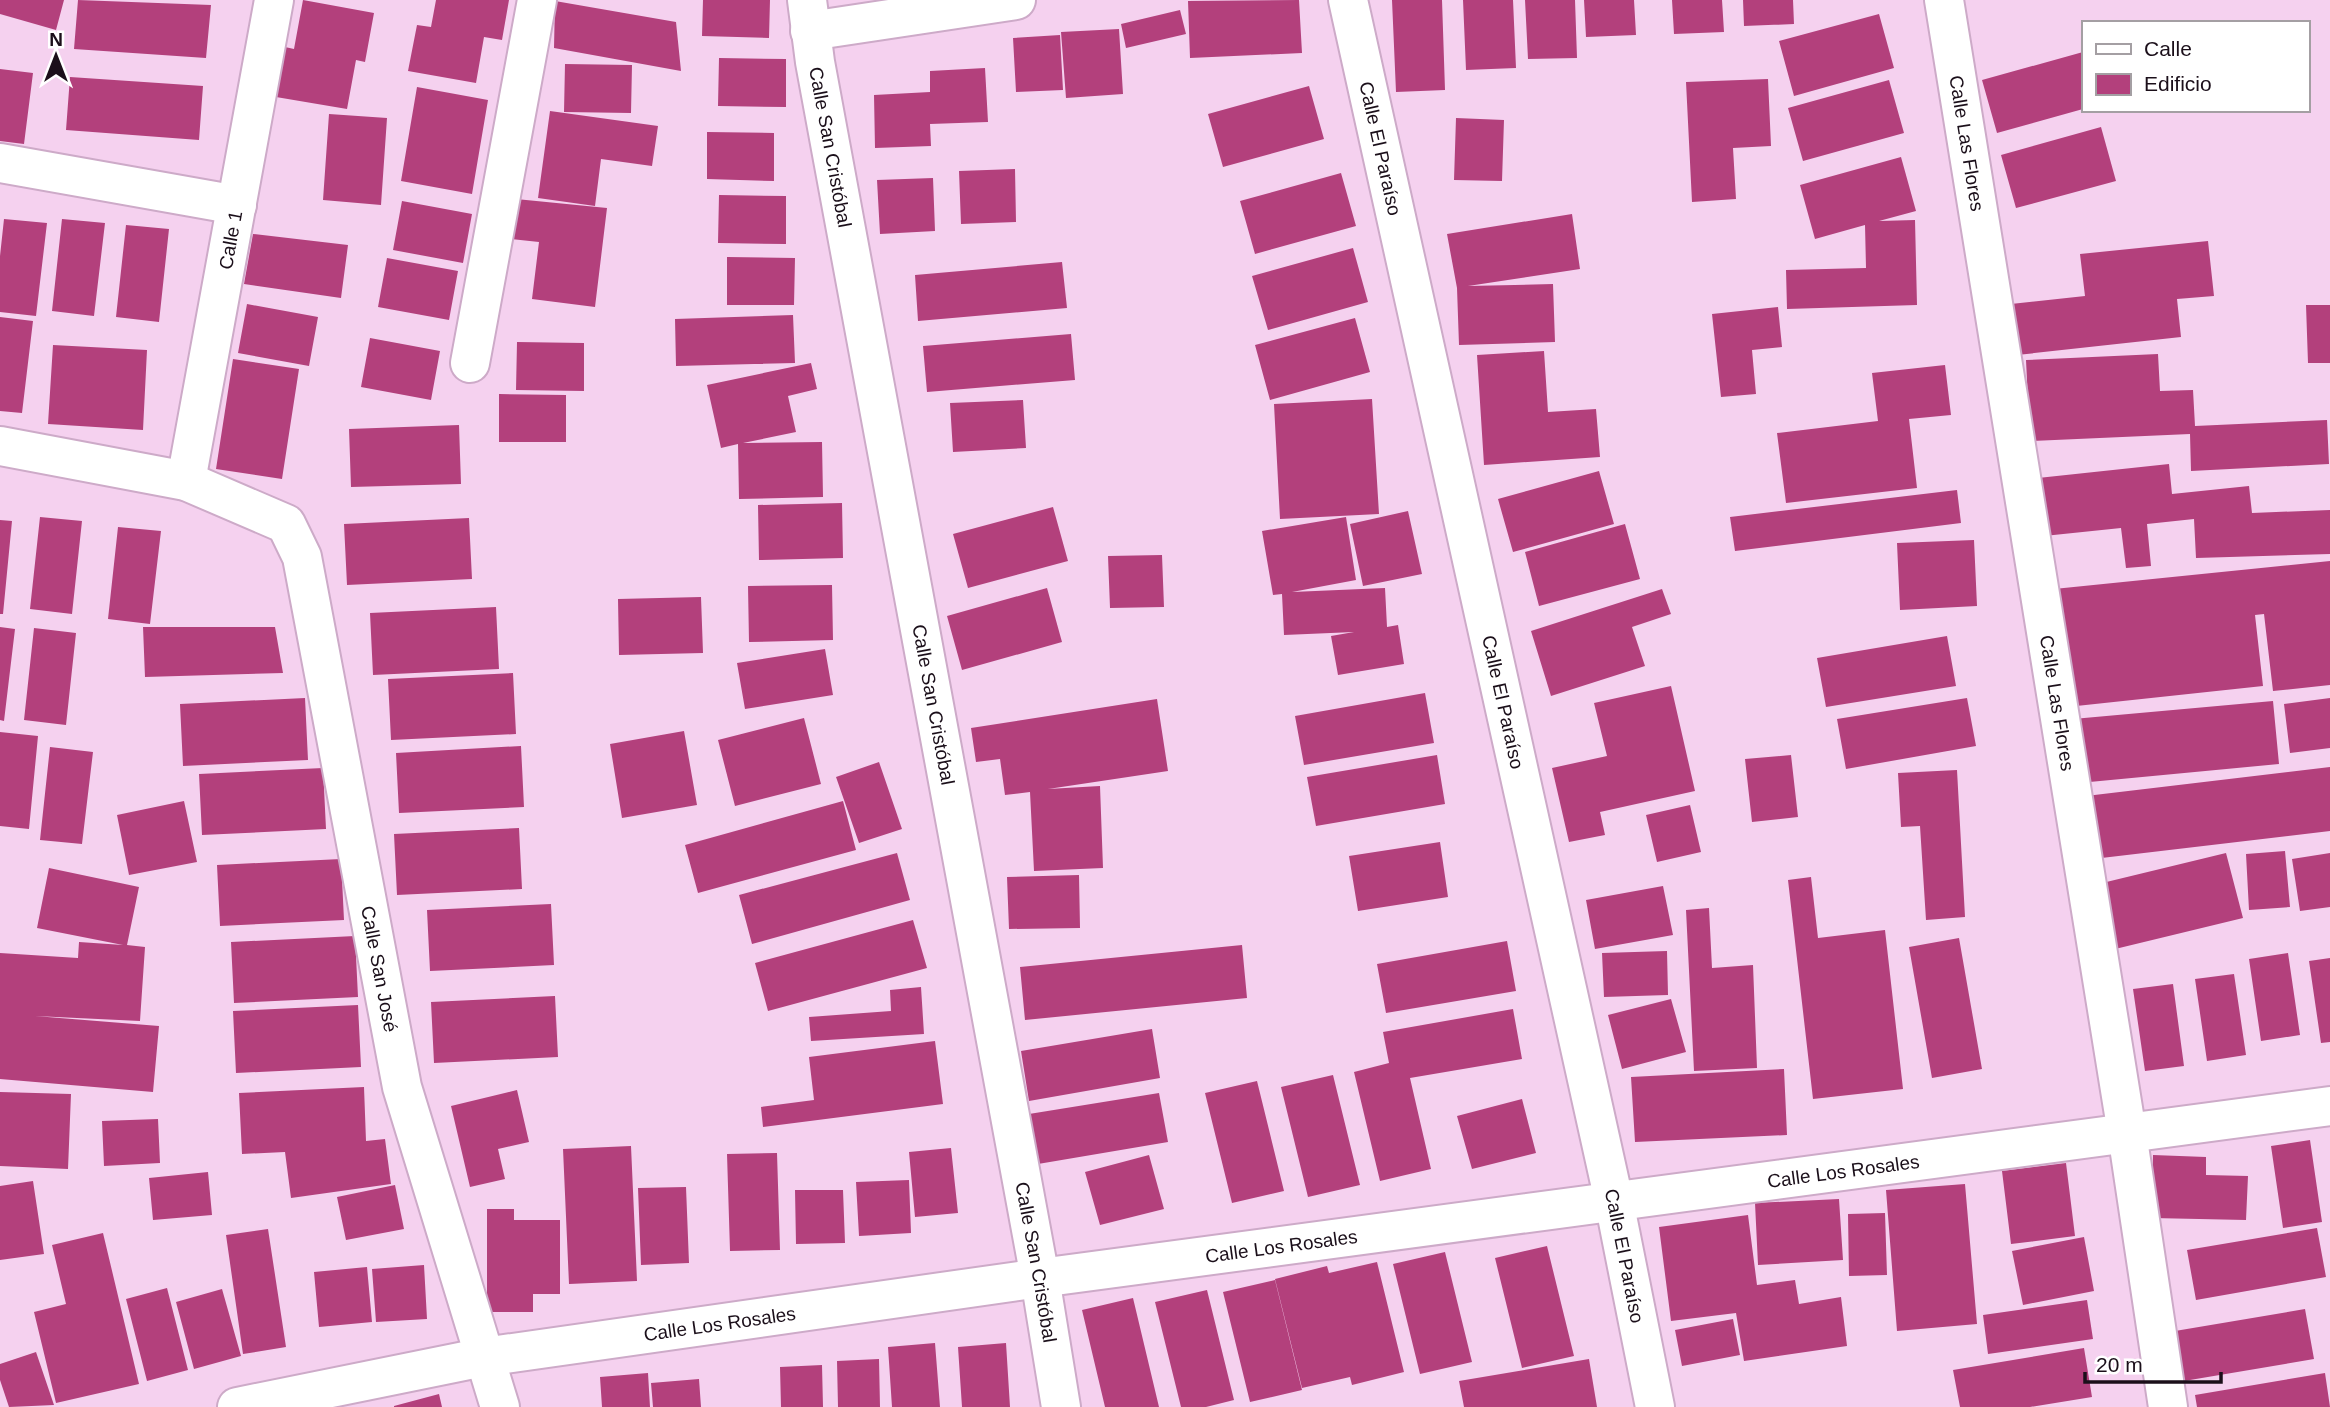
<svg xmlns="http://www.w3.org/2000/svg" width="2330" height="1407" font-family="Helvetica,sans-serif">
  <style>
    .building { fill: #b3407c }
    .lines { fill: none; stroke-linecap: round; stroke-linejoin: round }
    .minor-casing { stroke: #cdaac8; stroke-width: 42 }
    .minor { stroke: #fff; stroke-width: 38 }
    .labels { text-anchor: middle; stroke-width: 5; stroke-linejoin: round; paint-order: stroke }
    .street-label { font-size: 19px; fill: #1b0f1a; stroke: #fff }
  </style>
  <rect width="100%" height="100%" fill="#f5d1ef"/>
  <path class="building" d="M 0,0 L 64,0 L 56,30 L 0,14 Z
    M 78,0 L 211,5 L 206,58 L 74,49 Z
    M 303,0 L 374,13 L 365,62 L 356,60 L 347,109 L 276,97 L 285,47 L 294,49 Z
    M 436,0 L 509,0 L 502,40 L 484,37 L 476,83 L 408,71 L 417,25 L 431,27 Z
    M 703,0 L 770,0 L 769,38 L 702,36 Z
    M 1299,0 L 1302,53 L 1190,58 L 1188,1 Z
    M 1392,0 L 1442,0 L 1445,90 L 1396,92 Z
    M 1463,0 L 1513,0 L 1516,68 L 1466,70 Z
    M 1525,0 L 1575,0 L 1577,58 L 1528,59 Z
    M 1584,0 L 1634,0 L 1636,35 L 1586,37 Z
    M 1672,0 L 1722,0 L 1724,32 L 1674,34 Z
    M 1743,0 L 1793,0 L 1794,24 L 1744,26 Z
    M 555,1 L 676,22 L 681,71 L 554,48 Z
    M 1180,10 L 1186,34 L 1126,48 L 1121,24 Z
    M 1879,14 L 1894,68 L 1794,96 L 1779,41 Z
    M 1119,29 L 1123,94 L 1066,98 L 1061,32 Z
    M 1060,35 L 1063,90 L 1016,92 L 1013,38 Z
    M 2083,52 L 2083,109 L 1997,133 L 1982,80 Z
    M 719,58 L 786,59 L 786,107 L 718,106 Z
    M 565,64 L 632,65 L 631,113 L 564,112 Z
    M 985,68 L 988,122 L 930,124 L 931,146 L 875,148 L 874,95 L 930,92 L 930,71 Z
    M 0,69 L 33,73 L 24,144 L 0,141 Z
    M 70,77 L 203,86 L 199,140 L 66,130 Z
    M 1768,79 L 1771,146 L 1733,148 L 1736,199 L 1692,202 L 1686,82 Z
    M 1889,80 L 1904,133 L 1803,161 L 1788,108 Z
    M 1309,86 L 1324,139 L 1223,167 L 1208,114 Z
    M 417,87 L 488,100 L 472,194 L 401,181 Z
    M 550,111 L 658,126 L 652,166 L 601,159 L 595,206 L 538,198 Z
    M 329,114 L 387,118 L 381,205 L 323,200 Z
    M 1456,118 L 1504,120 L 1502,181 L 1454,180 Z
    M 2101,127 L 2116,181 L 2016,208 L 2001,155 Z
    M 707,132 L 774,133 L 774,181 L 707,179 Z
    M 1901,157 L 1916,211 L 1879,221 L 1915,220 L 1917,305 L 1787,309 L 1786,270 L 1866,268 L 1865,225 L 1815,239 L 1800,185 Z
    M 1015,169 L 1016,222 L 961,224 L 959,171 Z
    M 1341,173 L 1356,226 L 1255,254 L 1240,201 Z
    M 933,178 L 935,231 L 880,234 L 877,180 Z
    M 719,195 L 786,196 L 786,244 L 718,243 Z
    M 516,199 L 607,208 L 595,307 L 532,299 L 539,242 L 511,239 Z
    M 402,201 L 472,214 L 463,263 L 393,250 Z
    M 1572,214 L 1580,269 L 1468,286 L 1553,284 L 1555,342 L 1459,345 L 1457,288 L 1447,234 Z
    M 4,219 L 47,223 L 36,316 L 0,312 L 0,256 Z
    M 62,219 L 105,223 L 94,316 L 52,311 Z
    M 126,225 L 169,229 L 159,322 L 116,317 Z
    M 253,234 L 348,245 L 341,298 L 244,284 Z
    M 2208,241 L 2214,296 L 2177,299 L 2181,337 L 2017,355 L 2011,304 L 2085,296 L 2080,254 Z
    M 1353,248 L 1368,302 L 1268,330 L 1252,276 Z
    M 727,257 L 795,258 L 794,305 L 727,305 Z
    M 387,258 L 458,271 L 449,320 L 378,307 Z
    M 1062,262 L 1067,308 L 918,321 L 915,275 Z
    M 247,304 L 318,317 L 309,366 L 238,353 Z
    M 2306,305 L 2330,305 L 2330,363 L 2308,363 Z
    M 1778,307 L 1782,347 L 1752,350 L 1756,394 L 1721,397 L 1712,314 Z
    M 793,315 L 795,363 L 676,366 L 675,319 Z
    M 0,317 L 33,321 L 22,413 L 0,411 Z
    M 1355,318 L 1370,372 L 1270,400 L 1255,345 Z
    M 1071,334 L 1075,380 L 927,392 L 923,346 Z
    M 370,338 L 440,351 L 431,400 L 361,387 Z
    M 517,342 L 584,343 L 584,391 L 516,390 Z
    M 53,345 L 147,350 L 143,430 L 48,424 Z
    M 1544,351 L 1548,412 L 1596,409 L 1600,457 L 1484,465 L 1477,355 Z
    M 2158,354 L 2160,391 L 2193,390 L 2195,426 L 2327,420 L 2329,464 L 2191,471 L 2190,434 L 2030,441 L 2026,360 Z
    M 233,359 L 299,369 L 282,479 L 216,469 Z
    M 811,363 L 817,389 L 788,396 L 796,432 L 743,443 L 822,442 L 823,497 L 739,499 L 738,444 L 721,448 L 707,385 Z
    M 1945,365 L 1951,415 L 1909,419 L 1917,488 L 1786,503 L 1777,433 L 1878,421 L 1872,373 Z
    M 499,394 L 566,395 L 566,442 L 499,442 Z
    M 1372,399 L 1379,514 L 1280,519 L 1274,404 Z
    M 1023,400 L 1026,448 L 953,452 L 950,403 Z
    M 459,425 L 461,484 L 351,487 L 349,429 Z
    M 2169,464 L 2172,494 L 2249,486 L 2252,513 L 2330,510 L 2330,554 L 2196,558 L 2194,519 L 2147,524 L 2151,566 L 2126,568 L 2121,528 L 2044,536 L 2038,478 Z
    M 1599,471 L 1614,524 L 1513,552 L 1498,499 Z
    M 1957,490 L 1961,523 L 1735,551 L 1730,517 Z
    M 842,503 L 843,558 L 759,560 L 758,505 Z
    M 1053,507 L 1068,561 L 968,588 L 953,534 Z
    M 1408,511 L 1422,574 L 1363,586 L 1350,524 Z
    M 40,517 L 82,521 L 72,614 L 30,609 Z
    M 1346,517 L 1356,580 L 1292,592 L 1385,588 L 1387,627 L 1398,625 L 1404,664 L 1338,675 L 1331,636 L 1354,632 L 1284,635 L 1282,594 L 1273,595 L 1262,531 Z
    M 469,518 L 472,579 L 347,585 L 344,524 Z
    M 0,520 L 12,521 L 3,614 L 0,614 Z
    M 1625,524 L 1640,579 L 1539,606 L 1525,552 Z
    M 118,527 L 161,531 L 150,624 L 108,619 Z
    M 1974,540 L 1977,606 L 1900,610 L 1897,543 Z
    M 1162,555 L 1164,607 L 1110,608 L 1108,556 Z
    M 2330,561 L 2330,685 L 2273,691 L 2264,614 L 2255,615 L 2263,686 L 2067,707 L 2054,589 Z
    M 832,585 L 833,640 L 749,642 L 748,586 Z
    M 1047,588 L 1062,642 L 962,670 L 947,616 Z
    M 1662,589 L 1671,614 L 1632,627 L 1645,666 L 1551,696 L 1531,631 Z
    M 701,597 L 703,653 L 619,655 L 618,599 Z
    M 496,607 L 499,669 L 373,675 L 370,613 Z
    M 0,627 L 15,629 L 4,721 L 0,720 Z
    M 143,627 L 275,627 L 283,673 L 145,677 Z
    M 34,628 L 76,633 L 66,725 L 24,720 Z
    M 1947,636 L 1956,686 L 1826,707 L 1817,658 Z
    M 825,649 L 833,695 L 745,709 L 737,663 Z
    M 513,673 L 516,734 L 391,740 L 388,679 Z
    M 1671,686 L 1695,791 L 1600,812 L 1605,835 L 1569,842 L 1552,768 L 1607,756 L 1594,703 Z
    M 1425,693 L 1434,743 L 1304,765 L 1295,716 Z
    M 305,698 L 308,760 L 183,766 L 180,704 Z
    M 1967,698 L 1976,746 L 1846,769 L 1837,719 Z
    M 2330,698 L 2330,748 L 2290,753 L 2284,704 Z
    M 1157,699 L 1168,771 L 1048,789 L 1100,786 L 1103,868 L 1034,871 L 1030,792 L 1005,795 L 1000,759 L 976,762 L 971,728 Z
    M 2273,701 L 2279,764 L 2079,783 L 2073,719 Z
    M 804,718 L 821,784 L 735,806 L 718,740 Z
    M 684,731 L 697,805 L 622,818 L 610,744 Z
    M 0,732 L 38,736 L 29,829 L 0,826 Z
    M 521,746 L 524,807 L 399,813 L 396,753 Z
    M 50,747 L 93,752 L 82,844 L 40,840 Z
    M 1437,755 L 1445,804 L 1316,826 L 1307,777 Z
    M 1791,755 L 1798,817 L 1752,822 L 1745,759 Z
    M 879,762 L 902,829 L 859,843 L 836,777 Z
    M 2330,767 L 2330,831 L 2093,859 L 2086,796 Z
    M 323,768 L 326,829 L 202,835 L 199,774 Z
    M 1957,770 L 1965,917 L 1926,920 L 1920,826 L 1901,827 L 1898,773 Z
    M 184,801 L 197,862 L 129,875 L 117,815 Z
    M 843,801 L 856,850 L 698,893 L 685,845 Z
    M 1690,805 L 1701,852 L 1657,862 L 1646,815 Z
    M 519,828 L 522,889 L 397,895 L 394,834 Z
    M 1440,842 L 1448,897 L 1358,911 L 1349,856 Z
    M 2285,851 L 2290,907 L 2249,910 L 2246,854 Z
    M 897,853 L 910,900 L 752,944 L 739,895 Z
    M 2226,853 L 2243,918 L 2111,950 L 2094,885 Z
    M 2330,853 L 2330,907 L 2300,911 L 2292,859 Z
    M 341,859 L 344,920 L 220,926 L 217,865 Z
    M 49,868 L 139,887 L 127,945 L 145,947 L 140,1021 L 35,1016 L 159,1026 L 153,1092 L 0,1079 L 0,953 L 78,958 L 79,942 L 123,945 L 37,928 Z
    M 1079,875 L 1080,928 L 1009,929 L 1007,877 Z
    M 1811,877 L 1818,938 L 1885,930 L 1903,1089 L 1813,1099 L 1788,880 Z
    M 1663,886 L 1673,935 L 1595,949 L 1586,900 Z
    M 551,904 L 554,965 L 430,971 L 427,910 Z
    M 1709,908 L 1712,968 L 1753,965 L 1757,1068 L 1694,1071 L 1686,910 Z
    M 913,920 L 927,968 L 768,1011 L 755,963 Z
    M 355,936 L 358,997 L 234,1003 L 231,942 Z
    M 1959,938 L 1982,1069 L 1932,1078 L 1909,947 Z
    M 1507,941 L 1516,991 L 1386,1013 L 1377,964 Z
    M 1242,945 L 1247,998 L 1025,1020 L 1020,967 Z
    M 1667,951 L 1668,995 L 1604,997 L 1602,953 Z
    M 2288,953 L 2300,1035 L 2261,1041 L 2249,959 Z
    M 2330,958 L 2330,1042 L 2321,1043 L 2309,961 Z
    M 2234,974 L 2246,1055 L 2207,1061 L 2195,979 Z
    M 2173,984 L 2184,1066 L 2145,1071 L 2133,989 Z
    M 921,987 L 924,1034 L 811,1041 L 809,1017 L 891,1011 L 890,990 Z
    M 555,996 L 558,1057 L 434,1063 L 431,1002 Z
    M 1671,999 L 1686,1052 L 1622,1069 L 1608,1015 Z
    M 358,1005 L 361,1067 L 236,1073 L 233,1011 Z
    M 1513,1009 L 1522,1059 L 1410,1078 L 1431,1169 L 1380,1181 L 1354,1072 L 1389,1063 L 1383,1032 Z
    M 1152,1029 L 1160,1078 L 1029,1101 L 1021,1051 Z
    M 935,1041 L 943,1104 L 763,1127 L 761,1107 L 814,1100 L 809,1057 Z
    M 1784,1069 L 1787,1135 L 1635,1142 L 1631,1077 Z
    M 1333,1075 L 1360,1185 L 1308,1197 L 1281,1087 Z
    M 1257,1081 L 1284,1191 L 1232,1203 L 1205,1093 Z
    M 364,1087 L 366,1141 L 385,1139 L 391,1184 L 291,1198 L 285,1152 L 242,1154 L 239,1093 Z
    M 517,1090 L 529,1142 L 498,1149 L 505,1179 L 470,1187 L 451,1106 Z
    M 0,1092 L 71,1094 L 68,1169 L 0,1166 Z
    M 1159,1093 L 1168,1142 L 1038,1164 L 1029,1114 Z
    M 1522,1099 L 1536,1153 L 1472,1169 L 1457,1116 Z
    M 158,1119 L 160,1163 L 104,1166 L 102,1121 Z
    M 2310,1140 L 2322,1222 L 2283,1228 L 2271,1146 Z
    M 631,1146 L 637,1281 L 569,1284 L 563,1149 Z
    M 951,1148 L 958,1213 L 915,1217 L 909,1152 Z
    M 777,1153 L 780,1250 L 730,1251 L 727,1154 Z
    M 1149,1155 L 1164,1209 L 1100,1225 L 1085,1172 Z
    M 2153,1155 L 2206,1157 L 2206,1175 L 2248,1176 L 2246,1220 L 2152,1218 Z
    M 2066,1163 L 2075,1236 L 2011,1244 L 2002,1171 Z
    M 208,1172 L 212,1215 L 153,1220 L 149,1178 Z
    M 909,1180 L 911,1233 L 859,1236 L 856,1182 Z
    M 33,1181 L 44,1254 L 0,1260 L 0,1186 Z
    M 1965,1184 L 1977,1324 L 1897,1331 L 1886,1190 Z
    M 395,1185 L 404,1229 L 346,1240 L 337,1197 Z
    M 686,1187 L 689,1263 L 641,1265 L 638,1188 Z
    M 795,1190 L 843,1190 L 845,1243 L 796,1244 Z
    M 1839,1199 L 1843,1260 L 1758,1265 L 1755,1203 Z
    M 487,1209 L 514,1209 L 514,1220 L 560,1220 L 560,1294 L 533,1294 L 533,1312 L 487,1312 Z
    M 1885,1213 L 1887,1275 L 1849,1276 L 1848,1214 Z
    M 1748,1215 L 1757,1285 L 1795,1280 L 1799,1304 L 1841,1297 L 1847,1346 L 1744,1361 L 1736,1313 L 1671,1321 L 1659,1227 Z
    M 2317,1228 L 2326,1277 L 2196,1300 L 2187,1250 Z
    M 268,1229 L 286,1347 L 243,1354 L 226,1235 Z
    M 103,1233 L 139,1384 L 56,1403 L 34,1312 L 66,1304 L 52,1245 Z
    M 2084,1237 L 2094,1291 L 2023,1305 L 2012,1251 Z
    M 1547,1246 L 1574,1356 L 1522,1368 L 1495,1258 Z
    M 1445,1252 L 1472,1362 L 1420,1374 L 1393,1264 Z
    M 1377,1262 L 1404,1372 L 1352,1385 L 1350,1377 L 1302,1388 L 1275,1279 L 1327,1266 L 1329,1273 Z
    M 424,1265 L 427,1319 L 376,1322 L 372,1269 Z
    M 367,1267 L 372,1322 L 319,1327 L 314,1272 Z
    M 1275,1280 L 1302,1390 L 1250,1402 L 1223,1292 Z
    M 167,1288 L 188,1370 L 147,1381 L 126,1299 Z
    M 222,1289 L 241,1356 L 194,1369 L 176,1302 Z
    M 1207,1290 L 1234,1400 L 1206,1407 L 1181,1407 L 1155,1302 Z
    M 1133,1298 L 1159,1407 L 1105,1407 L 1082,1310 Z
    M 2087,1300 L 2093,1339 L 1988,1354 L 1983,1315 Z
    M 2305,1309 L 2314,1359 L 2184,1381 L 2175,1331 Z
    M 1733,1319 L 1740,1355 L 1682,1366 L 1675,1330 Z
    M 935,1343 L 940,1407 L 892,1407 L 888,1347 Z
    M 1006,1343 L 1010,1407 L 962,1407 L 958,1347 Z
    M 2084,1348 L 2092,1397 L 2030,1407 L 1960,1407 L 1953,1370 Z
    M 36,1352 L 54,1405 L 9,1407 L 0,1380 L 0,1364 Z
    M 879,1359 L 880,1407 L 838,1407 L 837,1361 Z
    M 1589,1359 L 1597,1407 L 1464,1407 L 1459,1381 Z
    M 822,1365 L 823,1407 L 781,1407 L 780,1367 Z
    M 648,1373 L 650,1407 L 602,1407 L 600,1377 Z
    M 2325,1373 L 2330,1407 L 2197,1407 L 2195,1395 Z
    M 699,1379 L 701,1407 L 653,1407 L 651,1383 Z
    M 439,1394 L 442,1407 L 394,1407 L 394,1406 Z"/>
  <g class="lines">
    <defs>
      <g id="minor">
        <path id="s1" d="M 807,0 L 815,62 L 1040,1278 L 1061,1407"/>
        <path id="s2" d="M 1348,0 L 1614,1201 L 1655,1407"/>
        <path id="s3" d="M 1944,0 L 2127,1133 L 2168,1407"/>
        <path d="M 810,31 L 1016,0"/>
        <path d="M 0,163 L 237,205"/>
        <path d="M 470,363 L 537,0"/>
        <path id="s4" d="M 0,446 L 186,481 L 286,524 L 302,557 L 402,1087 L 500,1407"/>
        <path id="s5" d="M 186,481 L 274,0"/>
        <path id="s6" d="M 237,1407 L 484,1357 L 1040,1278 L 2330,1106"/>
      </g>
    </defs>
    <use href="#minor" class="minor-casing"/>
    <use href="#minor" class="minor"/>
  </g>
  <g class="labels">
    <g class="street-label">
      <text dy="7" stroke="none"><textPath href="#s3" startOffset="145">Calle Las Flores</textPath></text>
      <text dy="7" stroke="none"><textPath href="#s1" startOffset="149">Calle San Cristóbal</textPath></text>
      <text dy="7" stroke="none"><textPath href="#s2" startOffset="152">Calle El Paraíso</textPath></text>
      <text dy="7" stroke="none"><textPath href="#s5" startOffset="245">Calle 1</textPath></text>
      <text dy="7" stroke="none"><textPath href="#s2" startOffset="719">Calle El Paraíso</textPath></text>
      <text dy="7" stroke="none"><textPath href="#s3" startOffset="712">Calle Las Flores</textPath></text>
      <text dy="7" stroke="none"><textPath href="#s1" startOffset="716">Calle San Cristóbal</textPath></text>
      <text dy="7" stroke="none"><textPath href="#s4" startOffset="754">Calle San José</textPath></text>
      <text dy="7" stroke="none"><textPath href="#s6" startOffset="1624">Calle Los Rosales</textPath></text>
      <text dy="7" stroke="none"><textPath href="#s6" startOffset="1057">Calle Los Rosales</textPath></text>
      <text dy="7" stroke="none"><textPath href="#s2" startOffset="1286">Calle El Paraíso</textPath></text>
      <text dy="7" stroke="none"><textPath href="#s1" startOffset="1283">Calle San Cristóbal</textPath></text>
      <text dy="7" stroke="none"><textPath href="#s6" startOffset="490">Calle Los Rosales</textPath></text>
    </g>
  </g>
  <rect x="2082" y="21" width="228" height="91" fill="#ffffff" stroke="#a49fa3" stroke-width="2"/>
  <rect x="2096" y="44" width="35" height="10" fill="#ffffff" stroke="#a49fa3" stroke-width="2"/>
  <text x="2144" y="56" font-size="21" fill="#1b0f1a">Calle</text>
  <rect x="2096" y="74" width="35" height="21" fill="#b3407c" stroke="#a49fa3" stroke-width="2"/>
  <text x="2144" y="91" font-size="21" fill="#1b0f1a">Edificio</text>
  <g transform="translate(56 56)" stroke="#ffffff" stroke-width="5" paint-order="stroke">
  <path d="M0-5L12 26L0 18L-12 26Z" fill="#1b0f1a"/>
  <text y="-10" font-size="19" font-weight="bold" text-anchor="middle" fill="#1b0f1a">N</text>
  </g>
  <path d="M2085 1372v10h136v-10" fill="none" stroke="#1b0f1a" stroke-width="3.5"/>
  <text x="2096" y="1372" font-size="21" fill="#1b0f1a" stroke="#ffffff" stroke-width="5" paint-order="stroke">20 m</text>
</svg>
